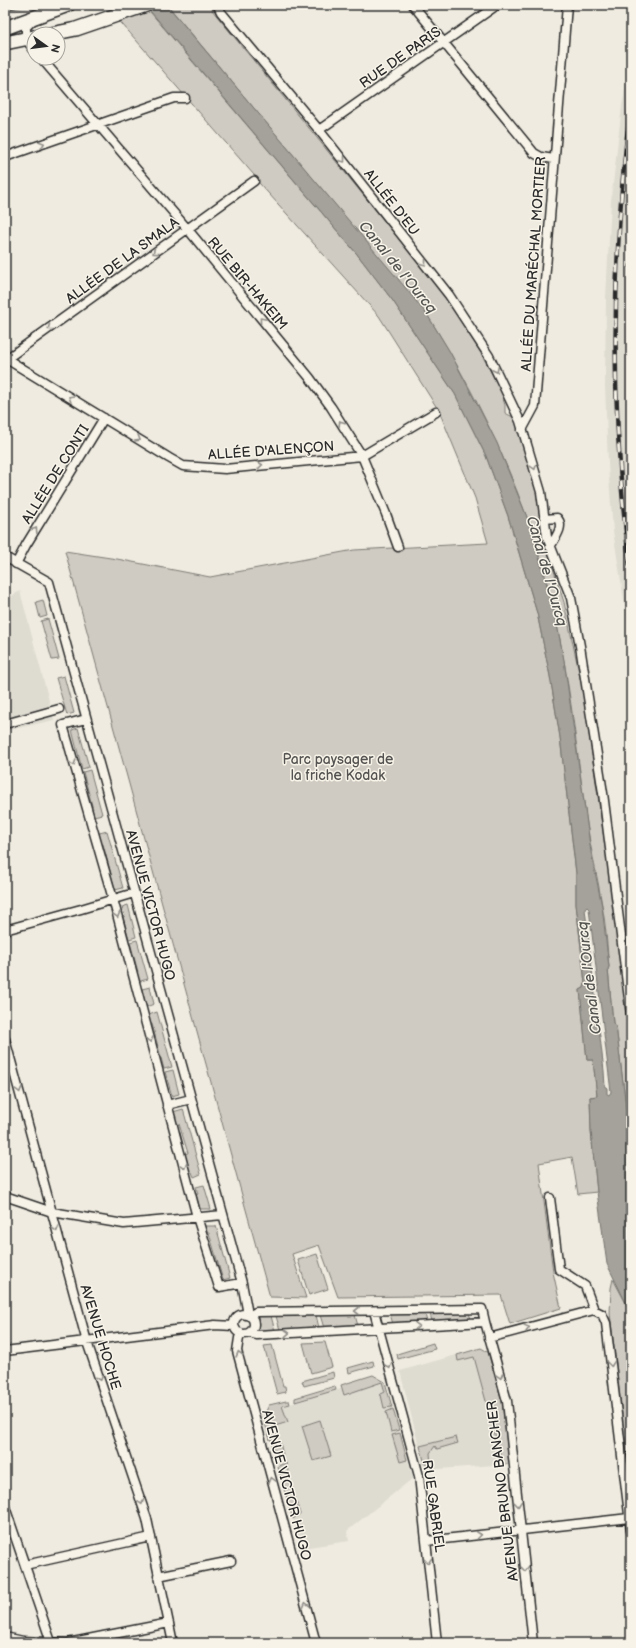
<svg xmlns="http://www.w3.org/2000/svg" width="636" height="1648" font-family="'Balsamiq Sans',sans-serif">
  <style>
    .built { fill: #dedbd1 }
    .green { fill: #cfcbc2; stroke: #7d7b76 }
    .water { fill: #a4a29a; stroke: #74726e; fill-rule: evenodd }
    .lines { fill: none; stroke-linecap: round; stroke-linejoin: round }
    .street-casing { stroke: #2b2b2b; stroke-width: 11 }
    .primary-casing { stroke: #2b2b2b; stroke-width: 16 }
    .street { stroke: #f7f3e8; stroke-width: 8 }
    .primary { stroke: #f7f3e8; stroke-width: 13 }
    .tram { stroke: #2b2b2b; stroke-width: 1 }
    .rail-casing { stroke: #2b2b2b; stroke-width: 4.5 }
    .rail { stroke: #f7f3e8; stroke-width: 3; stroke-dasharray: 9; stroke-linecap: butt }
    .oneway { stroke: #918f8a }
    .labels { text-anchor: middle; stroke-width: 3; stroke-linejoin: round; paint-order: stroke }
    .street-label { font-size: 14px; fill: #2b2b2b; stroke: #f7f3e8 }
    .park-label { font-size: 14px; fill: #545351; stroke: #f7f3e8 }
    .water-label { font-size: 15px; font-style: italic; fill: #555552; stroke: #f7f3e8 }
  </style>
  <rect width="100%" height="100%" fill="#efebe0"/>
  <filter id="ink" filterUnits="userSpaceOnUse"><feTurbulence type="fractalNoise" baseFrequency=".025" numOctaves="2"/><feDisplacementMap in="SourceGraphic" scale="8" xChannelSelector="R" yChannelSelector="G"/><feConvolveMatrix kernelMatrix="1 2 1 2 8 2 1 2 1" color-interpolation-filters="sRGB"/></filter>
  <g filter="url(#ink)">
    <path class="built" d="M 5,5 L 46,5 L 5,14 Z
      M 631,55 L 631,644 L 613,531 L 608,464 L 605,386 L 606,297 L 611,201 L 622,106 Z
      M 20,591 L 54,720 L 5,731 L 5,600 Z
      M 481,1348 L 488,1352 L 502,1401 L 509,1464 L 425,1470 L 400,1371 Z
      M 378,1378 L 385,1382 L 413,1478 L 347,1531 L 349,1541 L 302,1548 L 263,1417 L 266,1411 Z"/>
    <path class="green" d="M 178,5 L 213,5 L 212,10 L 313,133 L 445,296 L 482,355 L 503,395 L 503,399 L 505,405 L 505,413 L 515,418 L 537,489 L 540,521 L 544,540 L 564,602 L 583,691 L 613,902 L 631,1044 L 631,1184 L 624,1090 L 616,1026 L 613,1023 L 608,969 L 609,967 C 607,946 606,925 602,905 C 598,878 591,852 587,824 C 577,753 570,681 554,611 C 531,507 484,406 428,316 L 170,8 Z
      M 145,6 L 357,254 L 393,301 L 455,394 L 486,456 L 508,516 L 537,613 L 550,676 L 560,737 L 576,873 L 576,904 L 585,983 L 584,988 L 580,990 L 587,1060 L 593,1060 L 597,1096 L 590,1097 L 591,1131 L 597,1192 L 578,1194 L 572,1157 L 539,1163 L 553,1272 L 561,1308 L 510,1324 L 501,1295 L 338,1297 L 319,1245 L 292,1254 L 306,1298 L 270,1297 L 65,551 L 117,559 L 210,577 L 354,550 L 488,543 L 475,498 L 439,411 L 379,316 L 260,184 L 254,175 L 115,16 Z
      M 43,600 L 47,616 L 40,618 L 36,602 Z
      M 48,619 L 59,659 L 52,660 L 41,621 Z
      M 64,676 L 74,713 L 67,715 L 56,678 Z
      M 78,728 L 89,767 L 82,769 L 72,730 Z
      M 90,770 L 102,814 L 94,816 L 96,823 L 94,823 L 90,810 L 93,809 L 83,772 Z
      M 107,831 L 123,888 L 115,890 L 103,844 L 99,844 L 96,834 Z
      M 128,905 L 136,937 L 129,939 L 123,917 L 125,916 L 122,907 Z
      M 137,940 L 148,979 L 137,982 L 134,973 L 138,972 L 130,942 Z
      M 150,987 L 154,1004 L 146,1007 L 142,989 Z
      M 157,1012 L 172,1067 L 164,1069 L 152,1024 L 148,1025 L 146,1016 Z
      M 173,1070 L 179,1094 L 172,1096 L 165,1072 Z
      M 183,1109 L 201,1174 L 194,1177 L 192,1172 L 189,1173 L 184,1154 L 188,1153 L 179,1124 L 176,1124 L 173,1112 Z
      M 204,1185 L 211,1209 L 200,1209 L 196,1195 L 198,1194 L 196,1187 Z
      M 204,1226 L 216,1226 L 230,1278 L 223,1280 L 209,1233 L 206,1234 Z
      M 317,1254 L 328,1289 L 309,1295 L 298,1260 Z
      M 613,1279 L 629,1309 L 631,1323 L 631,1489 L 610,1313 L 611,1288 Z
      M 430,1313 L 469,1313 L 471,1319 L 432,1322 Z
      M 390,1314 L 425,1314 L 427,1322 L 393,1324 Z
      M 316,1315 L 319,1328 L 280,1330 L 276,1316 Z
      M 320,1315 L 355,1315 L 358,1326 L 324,1328 Z
      M 257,1316 L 271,1316 L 275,1331 L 257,1331 Z
      M 325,1342 L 332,1367 L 311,1373 L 303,1343 Z
      M 433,1343 L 435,1349 L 398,1359 L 397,1354 Z
      M 272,1345 L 283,1386 L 285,1386 L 286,1392 L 277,1394 L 264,1346 Z
      M 481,1348 L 488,1352 L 502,1401 L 509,1464 L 503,1464 L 474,1357 L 458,1361 L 457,1355 Z
      M 373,1361 L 374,1366 L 349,1373 L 348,1368 Z
      M 333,1372 L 334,1378 L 304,1386 L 302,1381 Z
      M 373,1375 L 385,1382 L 392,1407 L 384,1408 L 381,1395 L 379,1395 L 385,1392 L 382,1382 L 344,1395 L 341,1385 Z
      M 335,1386 L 336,1390 L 295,1402 L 295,1398 Z
      M 286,1401 L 289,1401 L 290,1404 L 282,1406 L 288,1422 L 275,1426 L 278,1438 L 270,1440 C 266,1425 261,1420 269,1405 Z
      M 393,1409 L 399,1430 L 391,1432 L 386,1412 Z
      M 320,1420 L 331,1456 L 313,1461 L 302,1426 Z
      M 400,1433 L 407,1460 L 400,1462 L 392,1435 Z
      M 456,1437 L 458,1443 L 437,1449 L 435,1446 L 430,1453 L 431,1465 L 427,1466 L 427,1463 L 425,1464 L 420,1446 Z
      M 280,1443 L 283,1455 L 276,1457 L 272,1445 Z
      M 286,1463 L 289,1475 L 281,1478 L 278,1466 Z
      M 290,1480 L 300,1514 L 293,1519 L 282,1482 Z"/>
    <path class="water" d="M 145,5 L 167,5 L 409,292 L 428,316 L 450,352 L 497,443 L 529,522 L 554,610 L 564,660 L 591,852 L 602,906 L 609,967 L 608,969 L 613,1023 L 616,1026 L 627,1115 L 631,1184 L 631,1323 L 629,1309 L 607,1264 L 597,1192 L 591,1131 L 590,1097 L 597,1096 L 593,1060 L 587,1060 L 580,990 L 584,988 L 585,983 L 576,904 L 576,873 L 560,737 L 550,676 L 537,613 L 508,516 L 486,456 L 455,394 L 393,301 L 357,254 ZM 587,907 L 589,909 L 611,1092 L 609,1095 L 607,1094 L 607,1087 L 605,1087 L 604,1071 L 585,909 Z"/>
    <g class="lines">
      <defs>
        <path id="street" d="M 413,5 L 534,153 L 541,157 L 554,159
          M 218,6 L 221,12 L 319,130 L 449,295 L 489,356 L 520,421 L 541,492 L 547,537 L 571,598 L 580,646 L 603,793 L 631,1015
          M 33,20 L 26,27 L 26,39 L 34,50
          M 41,58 L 190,232 L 310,378 L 331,407 L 362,456 L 386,514 L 398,547
          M 319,130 L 497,5
          M 5,157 L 174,98 L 185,98
          M 5,358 L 169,458 L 183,466 L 225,469 L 362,456 L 436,412
          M 5,360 L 254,181
          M 522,430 L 535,406 L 567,5
          M 545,519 L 557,518 C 565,526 555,538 550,547
          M 5,557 L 49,582 L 242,1283 L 247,1309 L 246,1315
          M 16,564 L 26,545 L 104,418
          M 86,719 L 63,725 L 113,899 L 197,1217 L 219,1287 L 242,1283
          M 5,724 L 59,709
          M 5,930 L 81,909 L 134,893
          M 5,1039 L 87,1342 L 147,1519 L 173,1643
          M 167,1105 L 191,1099
          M 5,1196 L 52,1212 L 124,1224 L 223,1215
          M 550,1198 L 559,1269 L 585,1286 L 594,1310
          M 374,1311 L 419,1476 L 437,1643
          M234 1324a10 10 0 1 1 20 0a10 10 0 1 1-20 0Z
          M 249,1316 L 256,1312 L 482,1309 L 485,1322
          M 241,1333 L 239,1338 L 237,1351 L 316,1643
          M 249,1333 L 257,1335 L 485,1322 L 507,1401 L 533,1643
          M 489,1338 L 594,1310 L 602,1314 L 606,1323 L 631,1531
          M 5,1351 L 215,1325 L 234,1326
          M 5,1507 L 51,1642
          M 426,1541 L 629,1518
          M 25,1565 L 151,1537
          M 158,1576 L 231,1561
          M 5,1637 L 23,1641 L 68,1643 L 169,1623"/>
        <path id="primary" d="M 5,28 L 68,5
          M 51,34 L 76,29 L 146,5
          M 5,43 L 34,37"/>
      </defs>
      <use href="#street" class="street-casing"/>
      <use href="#primary" class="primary-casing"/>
      <use href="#street" class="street"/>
      <use href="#primary" class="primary"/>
      <path class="tram" d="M 5,10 L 29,5"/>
      <defs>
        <path id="rail" d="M 631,103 C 611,259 610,418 631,574
          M 631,266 L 631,395"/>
      </defs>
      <use href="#rail" class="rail-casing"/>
      <use href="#rail" class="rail"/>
    </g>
    <defs><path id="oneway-chevron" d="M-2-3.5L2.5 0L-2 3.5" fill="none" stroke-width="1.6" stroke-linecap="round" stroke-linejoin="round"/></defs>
    <g class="oneway">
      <use href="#oneway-chevron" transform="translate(42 144) rotate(-19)"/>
      <use href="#oneway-chevron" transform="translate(343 160) rotate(52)"/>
      <use href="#oneway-chevron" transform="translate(155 252) rotate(144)"/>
      <use href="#oneway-chevron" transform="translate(424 263) rotate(52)"/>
      <use href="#oneway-chevron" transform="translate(262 320) rotate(-130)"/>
      <use href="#oneway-chevron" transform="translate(50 328) rotate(144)"/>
      <use href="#oneway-chevron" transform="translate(496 370) rotate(64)"/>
      <use href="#oneway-chevron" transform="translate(71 398) rotate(-149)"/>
      <use href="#oneway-chevron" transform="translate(341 423) rotate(-122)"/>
      <use href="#oneway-chevron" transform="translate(138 439) rotate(31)"/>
      <use href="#oneway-chevron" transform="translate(260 465) rotate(-6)"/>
      <use href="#oneway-chevron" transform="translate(534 467) rotate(73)"/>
      <use href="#oneway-chevron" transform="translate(35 530) rotate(-58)"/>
      <use href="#oneway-chevron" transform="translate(73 763) rotate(74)"/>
      <use href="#oneway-chevron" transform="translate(117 915) rotate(75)"/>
      <use href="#oneway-chevron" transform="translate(150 1040) rotate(75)"/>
      <use href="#oneway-chevron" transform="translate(19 1090) rotate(75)"/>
      <use href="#oneway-chevron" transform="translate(184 1166) rotate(75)"/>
      <use href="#oneway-chevron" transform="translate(56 1229) rotate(75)"/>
      <use href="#oneway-chevron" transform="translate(357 1311) rotate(180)"/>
      <use href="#oneway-chevron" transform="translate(417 1326) rotate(-3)"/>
      <use href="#oneway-chevron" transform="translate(527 1328) rotate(-15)"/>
      <use href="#oneway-chevron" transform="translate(287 1333) rotate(-3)"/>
      <use href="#oneway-chevron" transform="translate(239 1354) rotate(-105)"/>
      <use href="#oneway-chevron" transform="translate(611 1364) rotate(83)"/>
      <use href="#oneway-chevron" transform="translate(389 1366) rotate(74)"/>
      <use href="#oneway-chevron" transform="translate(500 1376) rotate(74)"/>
      <use href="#oneway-chevron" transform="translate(100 1378) rotate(71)"/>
      <use href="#oneway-chevron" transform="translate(272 1480) rotate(-105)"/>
      <use href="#oneway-chevron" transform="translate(141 1502) rotate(72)"/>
      <use href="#oneway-chevron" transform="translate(518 1504) rotate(84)"/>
      <use href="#oneway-chevron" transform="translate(479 1535) rotate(-7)"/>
      <use href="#oneway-chevron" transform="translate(428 1561) rotate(84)"/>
      <use href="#oneway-chevron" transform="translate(525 1569) rotate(84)"/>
      <use href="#oneway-chevron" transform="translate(306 1605) rotate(-105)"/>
    </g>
  </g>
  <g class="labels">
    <g class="street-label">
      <text transform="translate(400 57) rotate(-35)" y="5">RUE DE PARIS</text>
      <text transform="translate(392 202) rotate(52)" y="5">ALLÉE D'EU</text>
      <text transform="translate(122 260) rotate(-36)" y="5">ALLÉE DE LA SMALA</text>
      <text transform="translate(533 264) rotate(-86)" y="5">ALLÉE DU MARÉCHAL MORTIER</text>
      <text transform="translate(248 283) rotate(50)" y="5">RUE BIR-HAKEIM</text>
      <text transform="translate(271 450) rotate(-4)" y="5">ALLÉE D'ALENÇON</text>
      <text transform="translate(55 474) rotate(-58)" y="5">ALLÉE DE CONTI</text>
      <text transform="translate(151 905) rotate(75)" y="5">AVENUE VICTOR HUGO</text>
      <text transform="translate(101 1337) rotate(73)" y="5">AVENUE HOCHE</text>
      <text transform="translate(287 1485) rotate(75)" y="5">AVENUE VICTOR HUGO</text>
      <text transform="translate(502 1491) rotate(-97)" y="5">AVENUE BRUNO BANCHER</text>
      <text transform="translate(434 1506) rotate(82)" y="5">RUE GABRIEL</text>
    </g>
    <g class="park-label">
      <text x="338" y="764">Parc paysager de<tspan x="338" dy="16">la friche Kodak</tspan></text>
    </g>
    <g class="water-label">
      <text transform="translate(398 267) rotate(51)" y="5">Canal de l'Ourcq</text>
      <text transform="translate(547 571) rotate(74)" y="5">Canal de l'Ourcq</text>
      <text transform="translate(589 978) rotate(-97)" y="5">Canal de l'Ourcq</text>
    </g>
  </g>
  <rect width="636" height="1648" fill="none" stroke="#f7f3e8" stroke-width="20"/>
  <rect x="10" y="10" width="616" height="1628" fill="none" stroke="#2b2b2b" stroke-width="1.5" filter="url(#ink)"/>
  <g transform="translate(46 46) rotate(104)"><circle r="19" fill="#f7f3e8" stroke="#a5a39c"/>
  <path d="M0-3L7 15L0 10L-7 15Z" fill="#2b2b2b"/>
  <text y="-6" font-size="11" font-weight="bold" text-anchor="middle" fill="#2b2b2b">N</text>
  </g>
</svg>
